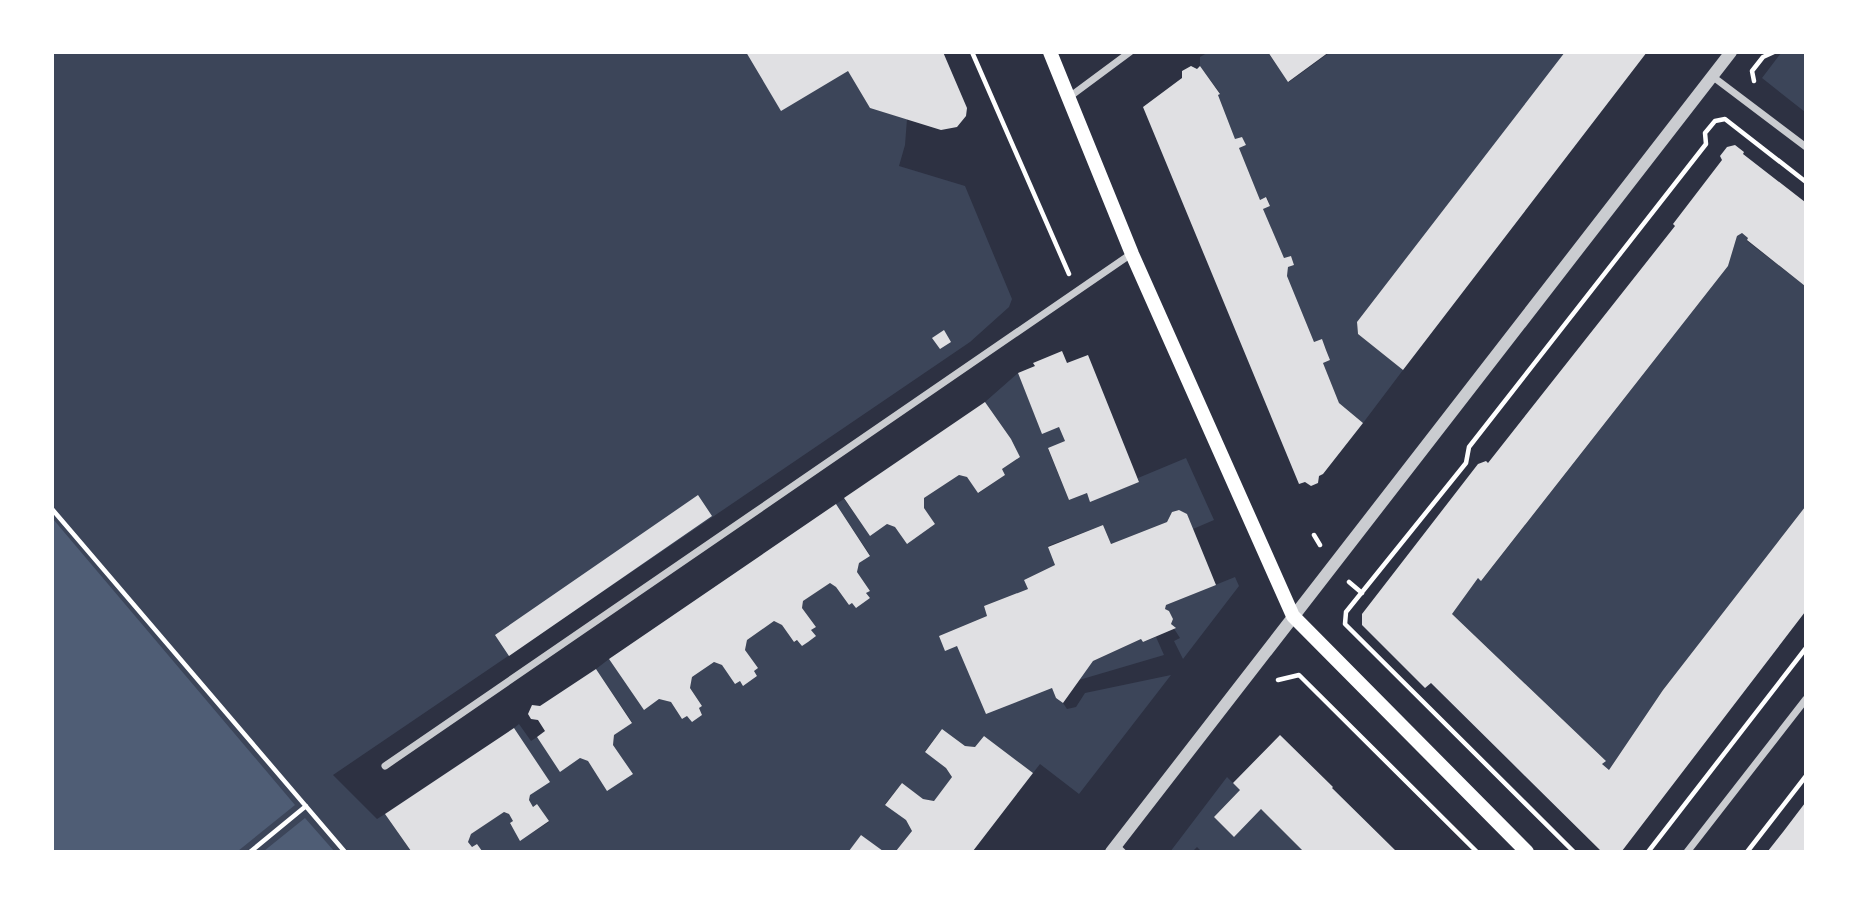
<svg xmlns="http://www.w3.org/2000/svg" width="1858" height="904" font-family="Jost,sans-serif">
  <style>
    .green { fill: #3c4559 }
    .water { fill: #4f5d75 }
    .building { fill: #e0e0e3 }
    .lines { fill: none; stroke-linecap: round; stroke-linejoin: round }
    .path { stroke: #fff; stroke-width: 4.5 }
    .service { stroke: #caccd0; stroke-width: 5 }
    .minor { stroke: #caccd0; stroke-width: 7 }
    .tertiary { stroke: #caccd0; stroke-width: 12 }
    .secondary { stroke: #fff; stroke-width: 14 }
  </style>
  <rect width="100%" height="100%" fill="#2d3142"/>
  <path class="green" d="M 52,53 L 838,53 L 870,108 L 907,119 L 905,145 L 899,166 L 965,186 L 1012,299 L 1009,307 L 970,342 L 333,775 L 377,819 L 385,814 L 411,851 L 53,851 Z
    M 1207,53 L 1268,53 L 1289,82 L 1329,53 L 1565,53 L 1357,322 L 1358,334 L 1403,370 L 1363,423 L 1339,403 L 1323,363 L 1330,360 L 1322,339 L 1314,342 L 1287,276 L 1288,267 L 1294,265 L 1291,256 L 1284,258 L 1263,209 L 1270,206 L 1267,197 L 1260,200 L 1239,148 L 1246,145 L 1242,137 L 1235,139 L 1218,95 L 1220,93 L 1200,66 L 1200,57 Z
    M 1781,53 L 1805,53 L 1805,112 L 1762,78 Z
    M 1742,233 L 1748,238 L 1747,241 L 1805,286 L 1805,507 L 1663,690 L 1609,770 L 1602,764 L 1605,760 L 1452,614 L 1478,578 L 1482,580 L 1728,266 L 1737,236 Z
    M 1018,373 L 1042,433 L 1059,427 L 1065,441 L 1048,449 L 1069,500 L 1087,493 L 1090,501 L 1139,482 L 1138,478 L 1186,458 L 1214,520 L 1193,529 L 1187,514 L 1178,510 L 1172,512 L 1167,522 L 1111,544 L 1103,525 L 1048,546 L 1055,565 L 1024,580 L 1028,589 L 984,606 L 987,616 L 939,636 L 1052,688 L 1056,698 L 1063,703 L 1067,709 L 1076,707 L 1085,693 L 1171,675 L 1079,794 L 1040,764 L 1033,773 L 984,736 L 975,747 L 965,746 L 942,729 L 925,751 L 946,768 L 952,777 L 934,801 L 923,799 L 902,783 L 885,804 L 906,820 L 912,831 L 896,851 L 883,851 L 861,835 L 849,852 L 482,852 L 477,844 L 472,847 L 468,842 L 471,834 L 504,812 L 509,814 L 513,821 L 510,824 L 521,840 L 549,822 L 537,804 L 533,807 L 529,800 L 530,795 L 549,781 L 514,728 L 519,724 L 531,741 L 537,737 L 560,771 L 580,758 L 588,761 L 608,790 L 632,773 L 613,745 L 614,735 L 632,722 L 596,669 L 609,659 L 644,709 L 659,699 L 671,702 L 682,719 L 687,716 L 692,721 L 702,715 L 699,708 L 702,706 L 690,688 L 692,677 L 714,662 L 722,665 L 744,685 L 757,676 L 754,671 L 757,668 L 745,650 L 747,640 L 774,621 L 782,625 L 794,642 L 815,636 L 811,630 L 816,627 L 802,608 L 803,601 L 830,583 L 836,587 L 849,605 L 852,603 L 856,607 L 870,598 L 866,593 L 870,591 L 857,572 L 859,563 L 870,555 L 836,504 L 844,499 L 870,535 L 887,524 L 895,527 L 908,543 L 935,524 L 924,508 L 924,498 L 959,475 L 967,477 L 979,493 L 1005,475 L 1002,469 L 1020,457 L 1011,439 L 985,402 Z
    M 1235,577 L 1239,586 L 1183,659 L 1174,641 L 1180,638 L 1171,624 L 1173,619 L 1169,611 L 1165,609 L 1166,605 Z
    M 1156,637 L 1164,655 L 1079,680 L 1093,661 L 1141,639 L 1143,642 Z
    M 1227,777 L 1240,790 L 1214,817 L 1233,836 L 1261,809 L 1303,851 L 1202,852 L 1197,847 L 1193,851 L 1170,852 Z"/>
  <path class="water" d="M 53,519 L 295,805 L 238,851 L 53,851 Z
    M 305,818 L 334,851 L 264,851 Z"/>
  <path class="building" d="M 746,52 L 943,52 L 967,108 L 966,116 L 957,127 L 941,130 L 870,108 L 848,71 L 781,111 Z
    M 1268,52 L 1329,52 L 1288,82 Z
    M 1565,52 L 1647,52 L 1403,370 L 1358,334 L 1357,322 Z
    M 1191,66 L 1197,69 L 1200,66 L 1220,94 L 1218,95 L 1235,139 L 1242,137 L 1246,145 L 1239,148 L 1260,200 L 1266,197 L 1270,206 L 1263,209 L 1284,258 L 1291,256 L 1294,265 L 1288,267 L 1287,276 L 1314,342 L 1322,339 L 1326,350 L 1330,360 L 1323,363 L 1339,403 L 1363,423 L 1323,474 L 1319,476 L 1318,483 L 1311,486 L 1305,482 L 1299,484 L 1143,107 L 1182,78 L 1182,71 Z
    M 1735,145 L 1744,152 L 1743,154 L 1805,202 L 1805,286 L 1747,240 L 1748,238 L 1742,233 L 1737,236 L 1728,266 L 1481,581 L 1478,578 L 1452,614 L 1606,761 L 1602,764 L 1609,770 L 1663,690 L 1805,507 L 1805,612 L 1622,851 L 1601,851 L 1431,683 L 1425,688 L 1362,625 L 1362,614 L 1478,464 L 1486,461 L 1488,463 L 1675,226 L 1673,224 L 1722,160 L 1720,156 L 1727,147 Z
    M 944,330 L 951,342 L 940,349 L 932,338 Z
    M 1062,351 L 1067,363 L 1088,355 L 1139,482 L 1090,502 L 1087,493 L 1069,500 L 1048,448 L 1065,441 L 1059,427 L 1042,434 L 1018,373 L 1035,366 L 1033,363 Z
    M 985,402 L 1011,439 L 1020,457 L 1002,469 L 1005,475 L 978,493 L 967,477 L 959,475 L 924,498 L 924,508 L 935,524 L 907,544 L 895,527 L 887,524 L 870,536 L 844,498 Z
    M 698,495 L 712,516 L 509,656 L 495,635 Z
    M 836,504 L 870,556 L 859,563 L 857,572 L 870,591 L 866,593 L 870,598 L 856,608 L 852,603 L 849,605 L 836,587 L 830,583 L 803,601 L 802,608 L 816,627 L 811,630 L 816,636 L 808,642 L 802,646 L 797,640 L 794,642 L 782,625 L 774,621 L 747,640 L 745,650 L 758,668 L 754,671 L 757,676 L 743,686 L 740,681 L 735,684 L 722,665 L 714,662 L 692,677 L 690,688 L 702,706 L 699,708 L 702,715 L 692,722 L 687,716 L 682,719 L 671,702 L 659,699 L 644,710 L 609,659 Z
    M 1179,510 L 1187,514 L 1216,585 L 1166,605 L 1165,609 L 1169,611 L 1173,619 L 1171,624 L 1176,628 L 1143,642 L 1141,639 L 1093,661 L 1063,703 L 1056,698 L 1052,688 L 986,714 L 957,646 L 945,651 L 939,636 L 987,616 L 984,606 L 1028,589 L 1024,580 L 1055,565 L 1048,547 L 1103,525 L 1111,544 L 1167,522 L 1172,512 Z
    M 596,669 L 632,723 L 614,735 L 613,745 L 633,774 L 607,791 L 588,761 L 580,758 L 560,772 L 537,737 L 545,731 L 538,720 L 531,719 L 528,714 L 532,705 L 540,706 Z
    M 514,728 L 550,782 L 530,795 L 529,800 L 533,807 L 537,804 L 549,821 L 520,841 L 510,823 L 513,821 L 509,814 L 504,812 L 471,834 L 468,842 L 472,847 L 477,844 L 482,851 L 411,851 L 385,814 Z
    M 942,729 L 965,746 L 975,747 L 984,736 L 1033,773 L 973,851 L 896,851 L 912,831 L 906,820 L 885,805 L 902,783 L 923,799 L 934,801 L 952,777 L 946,768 L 925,752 Z
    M 1280,735 L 1333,787 L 1332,788 L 1396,851 L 1303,851 L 1261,809 L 1234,837 L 1214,817 L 1240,790 L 1233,783 Z
    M 1805,803 L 1805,851 L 1768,851 L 1783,832 Z
    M 861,835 L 883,851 L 849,851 Z"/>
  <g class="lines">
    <path class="path" d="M 972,52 L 1069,274
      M 1754,81 L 1752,71 L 1763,57 L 1774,52
      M 52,509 L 345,852
      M 1314,535 L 1320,545
      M 1349,582 L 1362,593
      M 1278,680 L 1299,675 L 1477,852
      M 250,852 L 306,806
      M 1574,852 L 1345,624 L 1346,612 L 1466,463 L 1469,447 L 1706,144 L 1705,133 L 1715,121 L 1725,119 L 1806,182
      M 1648,852 L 1806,648
      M 1747,852 L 1806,776"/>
    <path class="service" d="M 1116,844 L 1124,852"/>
    <path class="minor" d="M 1712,76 L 1806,147
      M 1068,98 L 1130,52
      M 385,766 L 1131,254
      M 1687,852 L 1806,699"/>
    <path class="tertiary" d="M 1111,852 L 1731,52"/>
    <path class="secondary" d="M 1050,52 L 1132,254 L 1293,616 L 1527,852"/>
  </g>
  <rect width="1858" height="904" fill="none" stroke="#ffffff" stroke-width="108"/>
</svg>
